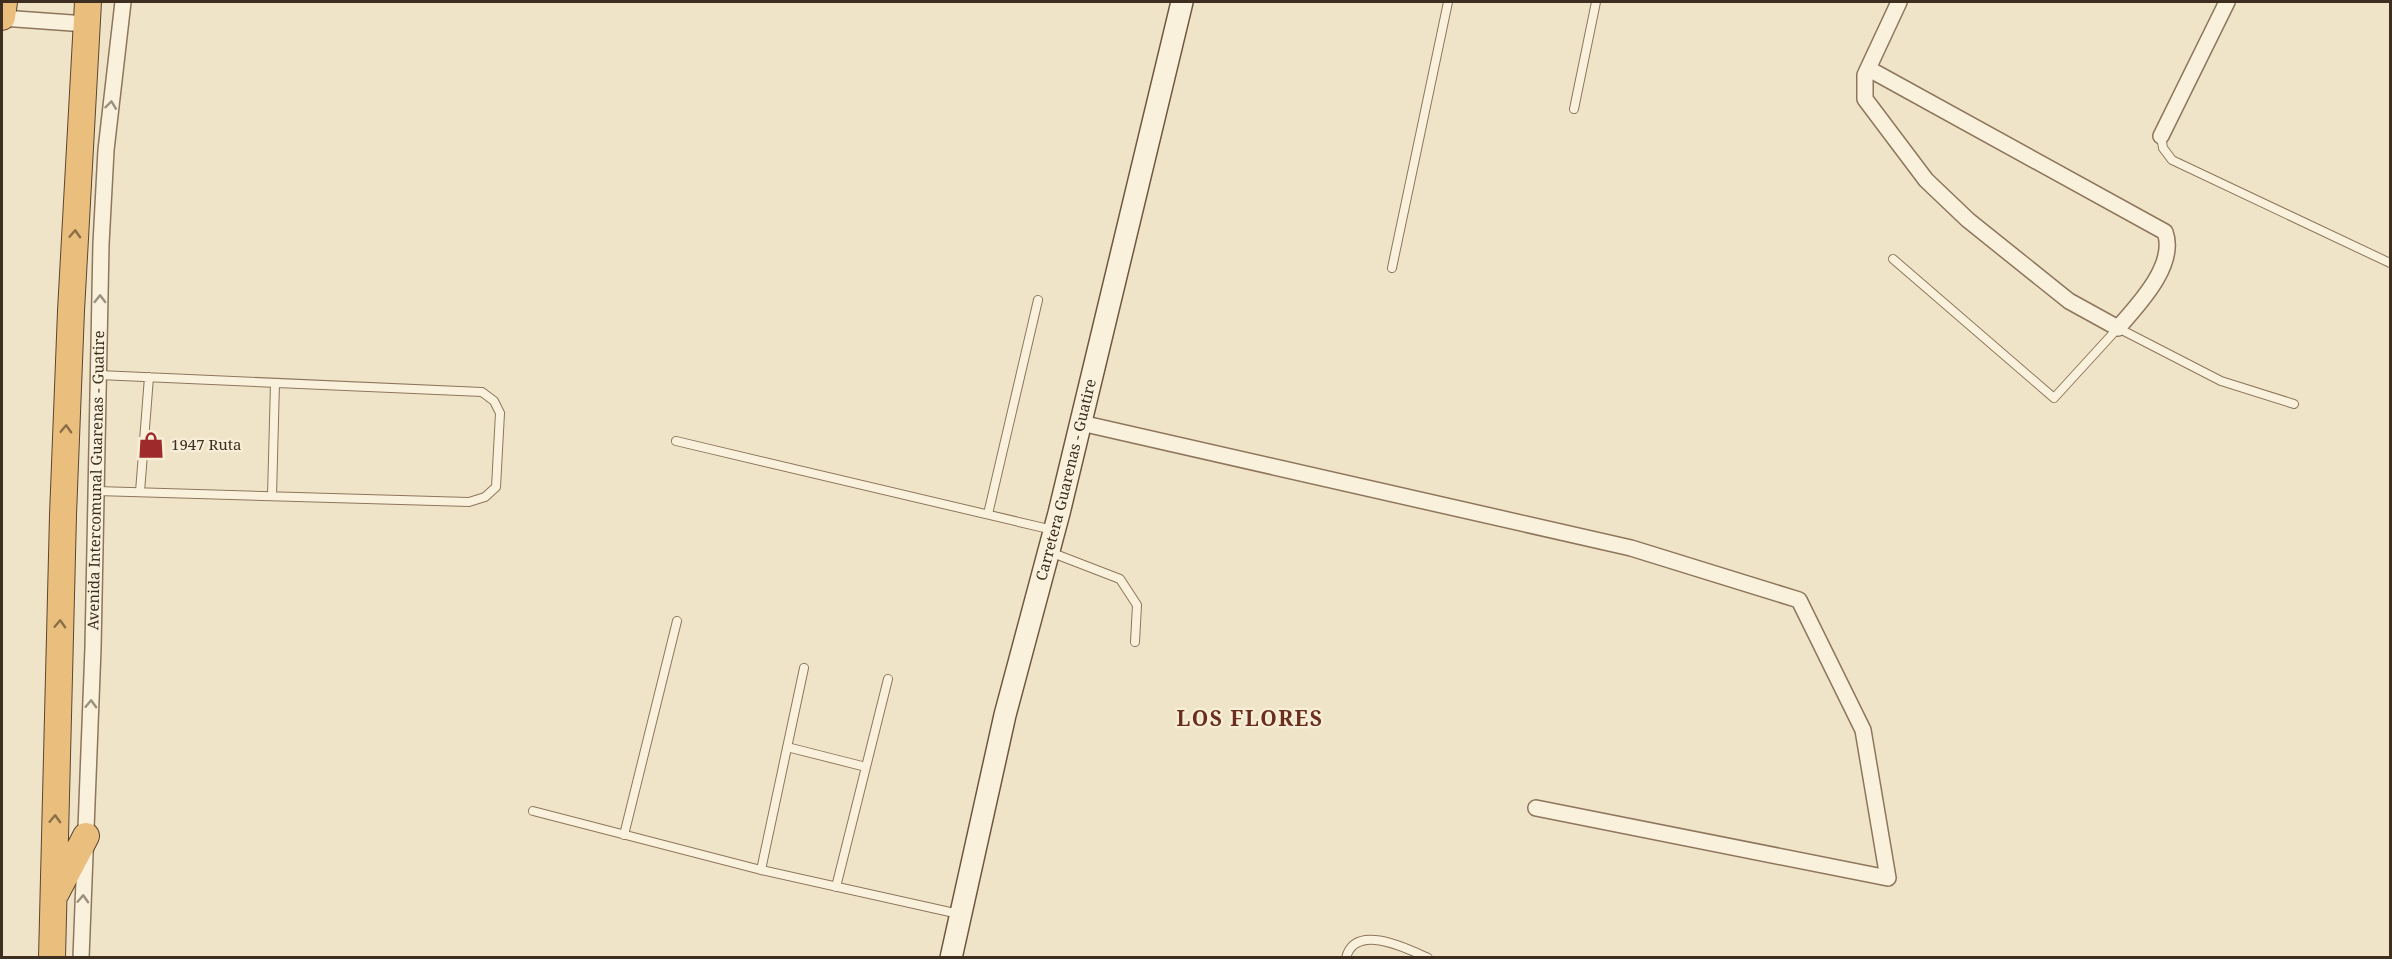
<svg xmlns="http://www.w3.org/2000/svg" width="2392" height="959" font-family="'Noto Serif',serif">
  <style>
    .lines { fill: none; stroke-linecap: round; stroke-linejoin: round }
    .service-casing { stroke: #8d765c; stroke-width: 10 }
    .minor-casing { stroke: #8d765c; stroke-width: 18 }
    .secondary-casing { stroke: #6f573f; stroke-width: 24 }
    .trunk-casing { stroke: #5b4430; stroke-width: 28 }
    .service { stroke: #faf1dc; stroke-width: 8 }
    .minor { stroke: #faf1dc; stroke-width: 15 }
    .secondary { stroke: #faf1dc; stroke-width: 21 }
    .trunk { stroke: #eabe7c; stroke-width: 26 }
    .oneway { stroke: #9c907e }
    .oneway2 { stroke: #8b6f49 }
    .labels { text-anchor: middle; stroke-width: 4.5; stroke-linejoin: round; paint-order: stroke }
    .poi-label { font-size: 15px; fill: #3d2e20; stroke: #f7eed8; text-anchor: start }
    .street-label { font-size: 15px; fill: #3d2e20; stroke: #f7eed8 }
    .district-label { font-size: 21px; font-weight: bold; letter-spacing: 1.5px; fill: #6b2e1e; stroke: #f7eed8 }
  </style>
  <rect width="100%" height="100%" fill="#f0e4c8"/>
  <g class="lines">
    <defs>
      <path id="service" d="M 1574,109 L 1596,2
        M 2161,136 L 2163,148 L 2172,160 L 2390,263
        M 1893,259 L 2054,398 L 2118,328 L 2221,381 L 2294,404
        M 1392,268 L 1448,2
        M 676,441 L 1053,530
        M 97,491 L 469,502 L 485,497 L 496,487 L 500,413 L 494,401 L 482,392 L 99,375
        M 140,492 L 149,377
        M 272,496 L 275,383
        M 988,514 L 1038,300
        M 1050,552 L 1120,579 L 1137,605 L 1135,642
        M 787,747 L 866,767
        M 533,811 L 761,870 L 959,914
        M 624,835 L 677,621
        M 761,870 L 804,668
        M 836,887 L 888,679
        M 1346,958 C 1355,922 1408,949 1428,958"/>
      <g id="minor">
        <path d="M 2,18 L 86,24"/>
        <path d="M 1869,69 L 2165,232 C 2177,265 2138,305 2118,328 L 2069,301 L 1968,220 L 1926,180 L 1865,99 L 1865,75 L 1899,2"/>
        <path d="M 2161,136 L 2227,2"/>
        <path d="M 1081,423 L 1631,548 L 1799,600 L 1863,730 L 1888,878 L 1536,808"/>
        <path id="s1" d="M 81,958 L 93,648 L 101,244 L 106,150 L 123,2"/>
      </g>
      <g id="secondary">
        <path id="s2" d="M 951,958 L 1005,715 L 1059,513 L 1182,2"/>
      </g>
      <path id="trunk" d="M 2,17 L 4,2
        M 56,893 L 86,836
        M 52,958 L 63,515 L 71,311 L 88,2"/>
    </defs>
    <use href="#service" class="service-casing"/>
    <use href="#minor" class="minor-casing"/>
    <use href="#secondary" class="secondary-casing"/>
    <use href="#trunk" class="trunk-casing"/>
    <use href="#service" class="service"/>
    <use href="#minor" class="minor"/>
    <use href="#secondary" class="secondary"/>
    <use href="#trunk" class="trunk"/>
  </g>
  <defs><path id="oneway-chevron" d="M-2-3.5L2.5 0L-2 3.5" fill="none" stroke-width="1.6" stroke-linecap="round" stroke-linejoin="round" transform="scale(1.5)"/></defs>
  <g class="oneway">
    <use href="#oneway-chevron" transform="translate(111 105) rotate(-83)"/>
    <use href="#oneway-chevron" transform="translate(100 299) rotate(-89)"/>
    <use href="#oneway-chevron" transform="translate(91 704) rotate(-88)"/>
    <use href="#oneway-chevron" transform="translate(83 899) rotate(-87)"/>
  </g>
  <g class="oneway2">
    <use href="#oneway-chevron" transform="translate(75 234) rotate(-87)"/>
    <use href="#oneway-chevron" transform="translate(66 429) rotate(-88)"/>
    <use href="#oneway-chevron" transform="translate(60 624) rotate(-88)"/>
    <use href="#oneway-chevron" transform="translate(55 819) rotate(-88)"/>
  </g>
  <defs>
    <symbol id="shop-bare" viewBox="-9 -9 18 18"><path d="M-5-2.5h2.3a2.7 3.5 0 0 1 5.4 0H5L5.5 6h-11ZM-1.5-2.5h3a1.5 2.3 0 0 0-3 0Z" fill="#9e2a2b" stroke="#f7eed8" stroke-width="2.5" paint-order="stroke"/></symbol>
  </defs>
  <g fill-rule="evenodd">
    <use href="#shop-bare" x="132" y="426" width="38" height="38"/>
  </g>
  <g class="labels">
    <g class="poi-label">
      <text x="171" y="450">1947 Ruta</text>
    </g>
    <g class="street-label">
      <text dy="5" stroke="none"><textPath href="#s1" startOffset="478">Avenida Intercomunal Guarenas - Guatire</textPath></text>
      <text dy="5" stroke="none"><textPath href="#s2" startOffset="492">Carretera Guarenas - Guatire</textPath></text>
    </g>
    <g class="district-label">
      <text x="1250" y="726">LOS FLORES</text>
    </g>
  </g>
  <rect width="2392" height="959" fill="none" stroke="#3d2e20" stroke-width="6"/>
</svg>
